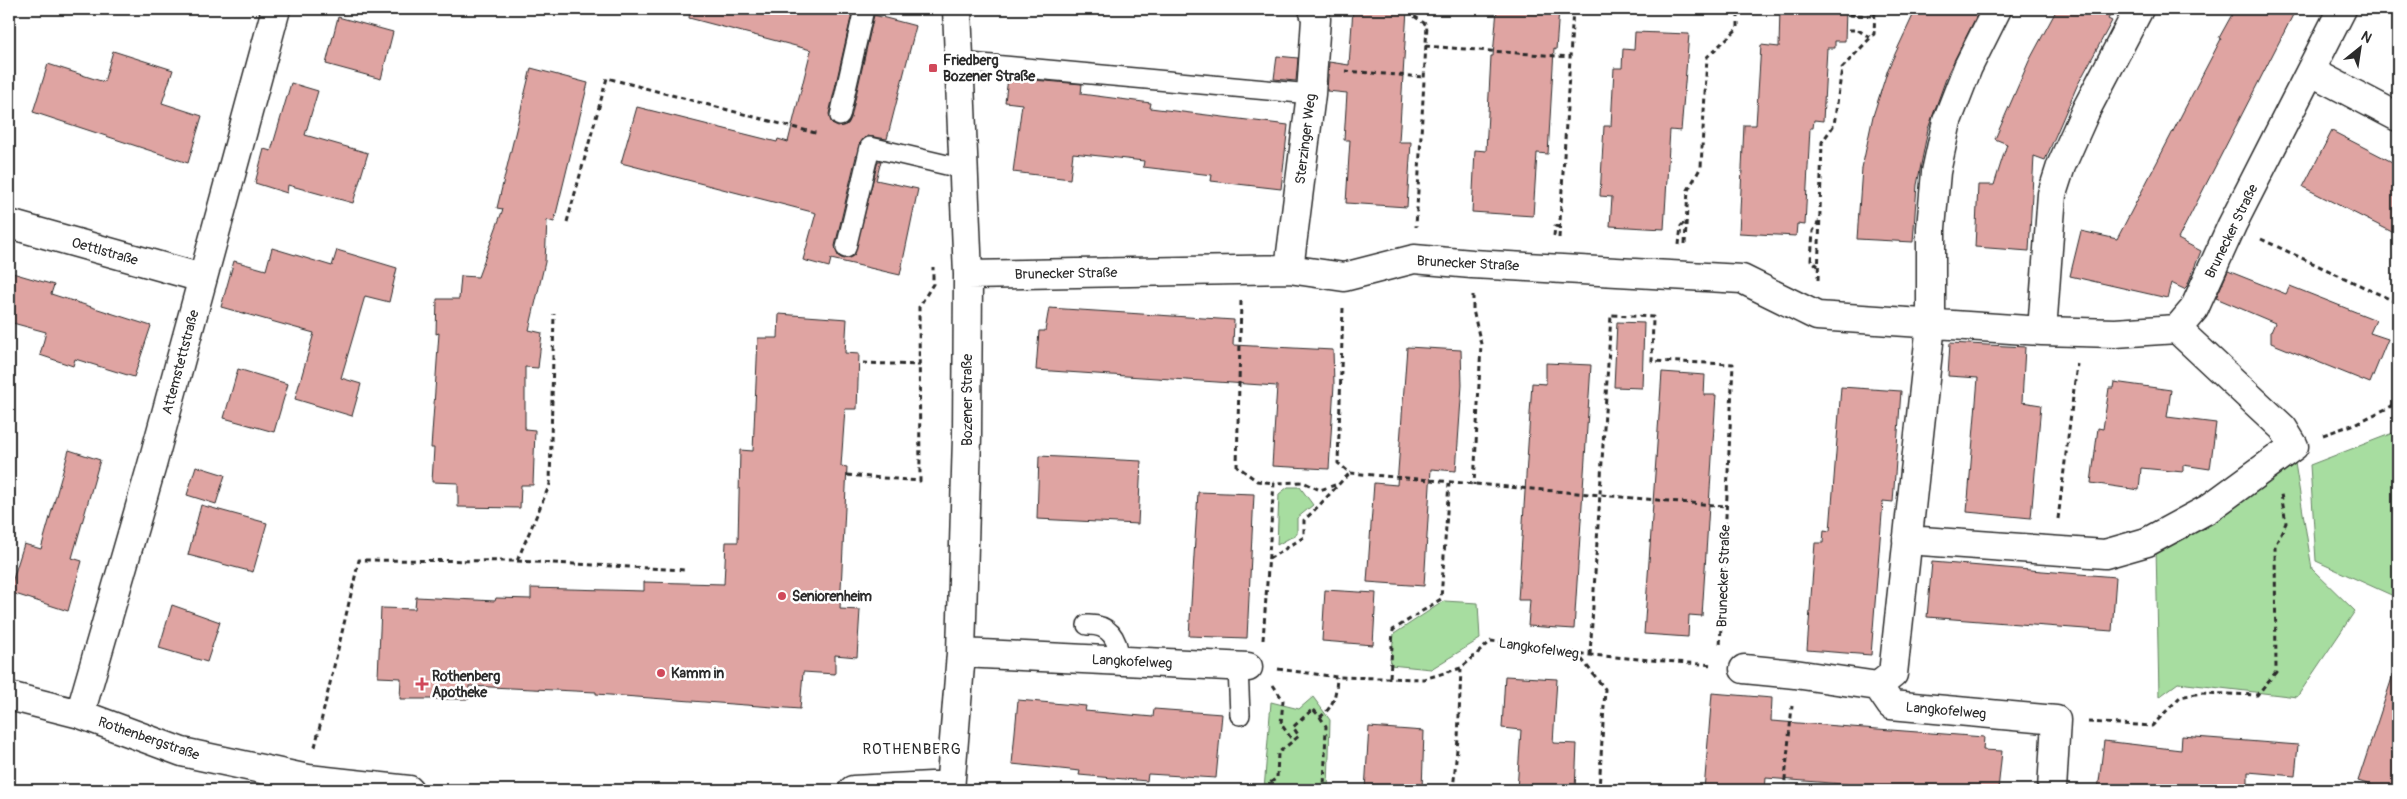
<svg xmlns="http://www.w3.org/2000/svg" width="2407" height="799" font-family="Pangolin,sans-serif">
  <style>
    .green { fill: #a7dda0; stroke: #698466 }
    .building { fill: #dfa4a2; stroke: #2b2b2b }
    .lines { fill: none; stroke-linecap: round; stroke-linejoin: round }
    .service-casing { stroke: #2b2b2b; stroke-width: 22 }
    .minor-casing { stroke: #2b2b2b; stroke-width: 31 }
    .path { stroke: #2b2b2b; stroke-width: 3; stroke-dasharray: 5 4; stroke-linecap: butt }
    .service { stroke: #fff; stroke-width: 19 }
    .minor { stroke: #fff; stroke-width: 28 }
    .poi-dot { fill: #d1495b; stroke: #fff; stroke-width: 2 }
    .labels { text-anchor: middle; stroke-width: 5; stroke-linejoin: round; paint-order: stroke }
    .poi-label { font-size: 14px; font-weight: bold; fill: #2b2b2b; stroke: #fff; text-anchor: start }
    .street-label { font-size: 14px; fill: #2b2b2b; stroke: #fff }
    .neighbourhood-label { font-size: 15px; letter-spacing: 1px; fill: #2b2b2b; stroke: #fff }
  </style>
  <rect width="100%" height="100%" fill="#fff"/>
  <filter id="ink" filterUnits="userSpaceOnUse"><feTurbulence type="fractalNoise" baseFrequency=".02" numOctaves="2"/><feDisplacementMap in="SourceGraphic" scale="10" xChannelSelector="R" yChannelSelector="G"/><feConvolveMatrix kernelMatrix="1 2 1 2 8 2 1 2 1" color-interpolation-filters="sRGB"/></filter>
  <g filter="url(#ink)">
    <path class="green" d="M 2398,431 L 2398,598 L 2316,561 L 2310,465 Z
      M 2295,463 L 2312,569 L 2355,611 L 2297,697 L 2178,683 L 2159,697 L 2156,546 Z
      M 1288,487 L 1300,487 L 1313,505 L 1297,518 L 1297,534 L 1277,545 L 1279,494 Z
      M 1444,601 L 1478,603 L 1480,639 L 1431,669 L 1390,665 L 1394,634 Z
      M 1313,697 L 1330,720 L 1328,790 L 1264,790 L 1271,702 L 1299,709 Z"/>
    <path class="building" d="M 690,9 L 853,9 L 829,114 L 832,124 L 838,127 L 848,124 L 851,118 L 874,15 L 916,26 L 887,139 L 867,136 L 859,144 L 835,246 L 838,256 L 843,259 L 854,255 L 878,161 L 881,161 L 876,180 L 918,189 L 900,275 L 831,259 L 829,267 L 803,260 L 816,213 L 621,163 L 637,107 L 777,142 L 778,139 L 788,142 L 811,50 L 689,18 Z
      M 1353,9 L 1407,9 L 1399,142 L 1411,142 L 1407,207 L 1346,203 L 1350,140 L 1344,140 L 1347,93 L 1327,91 L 1329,62 L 1349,65 Z
      M 1497,9 L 1559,9 L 1556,50 L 1554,49 L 1548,154 L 1537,153 L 1533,216 L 1472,212 L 1475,150 L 1486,151 L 1491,56 L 1493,56 Z
      M 1780,9 L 1846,9 L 1845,41 L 1835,41 L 1835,48 L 1827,48 L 1823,121 L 1814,120 L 1813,128 L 1810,128 L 1805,225 L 1797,224 L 1796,236 L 1739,233 L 1744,125 L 1756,125 L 1761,45 L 1779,47 Z
      M 1916,9 L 1980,9 L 1948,73 L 1928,129 L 1917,185 L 1913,242 L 1857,239 L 1862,168 L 1873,116 L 1888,69 Z
      M 2057,9 L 2114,9 L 2108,19 L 2112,21 L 2077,86 L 2045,160 L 2034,156 L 2029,251 L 1975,247 L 1978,185 L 1994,185 L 2007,144 L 1995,139 L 2029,61 Z
      M 2235,9 L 2296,9 L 2178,239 L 2201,251 L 2187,286 L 2184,289 L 2171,283 L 2167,298 L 2070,276 L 2081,231 L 2117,239 L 2221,39 L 2219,38 Z
      M 338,17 L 393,32 L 381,79 L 326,64 Z
      M 1635,32 L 1689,34 L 1681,131 L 1670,130 L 1664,229 L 1610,226 L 1612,197 L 1600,196 L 1604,126 L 1611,126 L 1614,68 L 1622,68 L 1623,49 L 1634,50 Z
      M 113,51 L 173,70 L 162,103 L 202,116 L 188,163 L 33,112 L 48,64 L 104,82 Z
      M 1277,56 L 1298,58 L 1296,81 L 1274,79 Z
      M 531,68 L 588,83 L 554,222 L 547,220 L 545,262 L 529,330 L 542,333 L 538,368 L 525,367 L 525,429 L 535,430 L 533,485 L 521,485 L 520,508 L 458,507 L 458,483 L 432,482 L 434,448 L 431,448 L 439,333 L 436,334 L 437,299 L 459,299 L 461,276 L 478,277 L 503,209 L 497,208 Z
      M 1008,78 L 1082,84 L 1081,94 L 1151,103 L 1150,108 L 1288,125 L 1281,189 L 1211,181 L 1212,175 L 1143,167 L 1144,161 L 1073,153 L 1070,179 L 1013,172 L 1022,104 L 1005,102 Z
      M 291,83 L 318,91 L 305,135 L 368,153 L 353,203 L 288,185 L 287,193 L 255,183 L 264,149 L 271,151 Z
      M 2332,131 L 2398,165 L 2398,235 L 2303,187 Z
      M 272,248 L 332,266 L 337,250 L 397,268 L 389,302 L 365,296 L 341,378 L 361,384 L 352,416 L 295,399 L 314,333 L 221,307 L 234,261 L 266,270 Z
      M 2228,271 L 2286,294 L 2290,286 L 2376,320 L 2370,333 L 2388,339 L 2370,383 L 2271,343 L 2271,332 L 2275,323 L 2216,298 Z
      M 9,272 L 54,285 L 51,294 L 151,326 L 134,377 L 75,359 L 73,366 L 40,355 L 46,332 L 9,322 Z
      M 1049,308 L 1234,320 L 1233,345 L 1333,350 L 1334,384 L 1329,469 L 1272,466 L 1277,386 L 1036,370 L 1039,331 L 1045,331 Z
      M 779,314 L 847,319 L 845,353 L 859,354 L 857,409 L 845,409 L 841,466 L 847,467 L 840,609 L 860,610 L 857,657 L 835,655 L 835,674 L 803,672 L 800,709 L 596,694 L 596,692 L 469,686 L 469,699 L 400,699 L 401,678 L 378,677 L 381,608 L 415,609 L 416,597 L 495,601 L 496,598 L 531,599 L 531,588 L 644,591 L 644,582 L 724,584 L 726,542 L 738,542 L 740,450 L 753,451 L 758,338 L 778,338 Z
      M 1617,322 L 1644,323 L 1642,388 L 1614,387 Z
      M 1950,343 L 2025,347 L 2022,402 L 2041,405 L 2031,518 L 1967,512 L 1978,378 L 1948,376 Z
      M 1407,347 L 1461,350 L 1462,385 L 1456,471 L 1431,469 L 1424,586 L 1367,582 L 1374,483 L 1397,485 Z
      M 1546,363 L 1591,365 L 1574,629 L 1528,626 L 1530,600 L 1518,600 L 1532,383 L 1546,384 Z
      M 238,369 L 288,384 L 274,432 L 224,418 Z
      M 1662,372 L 1705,375 L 1704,395 L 1716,395 L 1702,616 L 1689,615 L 1688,637 L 1644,634 Z
      M 2114,382 L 2171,390 L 2167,417 L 2216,423 L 2210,469 L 2183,465 L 2183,472 L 2141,468 L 2139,490 L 2091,483 L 2098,428 L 2103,429 L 2109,388 L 2113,388 Z
      M 1841,387 L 1901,391 L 1893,502 L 1883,501 L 1871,655 L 1807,650 L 1815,543 L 1823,543 L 1824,530 L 1830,531 Z
      M 69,450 L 100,460 L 72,558 L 82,561 L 68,611 L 9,592 L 24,544 L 41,549 Z
      M 1039,456 L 1141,461 L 1138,524 L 1037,519 Z
      M 196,466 L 225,475 L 216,504 L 187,495 Z
      M 1198,492 L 1254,494 L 1247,638 L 1189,636 Z
      M 201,505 L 267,523 L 253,572 L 188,555 Z
      M 1932,562 L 2116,577 L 2112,631 L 1927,617 Z
      M 1325,590 L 1376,593 L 1373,645 L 1322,641 Z
      M 172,605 L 220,622 L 207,662 L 159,648 Z
      M 2393,675 L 2398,676 L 2398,790 L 2386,790 L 2358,781 Z
      M 1505,676 L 1557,679 L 1553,743 L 1577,744 L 1575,790 L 1517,790 L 1521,730 L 1502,728 Z
      M 1712,693 L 1772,698 L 1771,721 L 1984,737 L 1983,750 L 2002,751 L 1998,790 L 1920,790 L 1766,778 L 1765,790 L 1704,790 Z
      M 1018,700 L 1086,706 L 1085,711 L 1153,717 L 1154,709 L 1222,714 L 1216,778 L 1148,774 L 1147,781 L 1079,775 L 1080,771 L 1012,764 Z
      M 1369,727 L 1424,731 L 1422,790 L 1365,790 Z
      M 2182,736 L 2298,745 L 2295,776 L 2248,772 L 2248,788 L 2242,788 L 2242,790 L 2098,790 L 2104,741 L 2181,750 Z"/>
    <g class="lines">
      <defs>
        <path id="service" d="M 959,62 L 1311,94
          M 840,116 L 864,9
          M 846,248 L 870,147 L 964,169
          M 1087,625 C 1111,624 1118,640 1120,661
          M 1238,667 L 1240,715"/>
        <path id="minor" d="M 2312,72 L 2398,117
          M 9,224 L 202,278
          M 1289,269 L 1311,94 L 1316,19 L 1313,9
          M 968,275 L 1289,269 L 1344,277 L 1414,259 L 1472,264 L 1742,279 L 1817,316 L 2042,331 L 2115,333 L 2177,329 L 2194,309 L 2232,225 L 2342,9
          M 2042,331 L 2052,194 L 2061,166 L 2086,110 L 2139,9
          M 1907,540 L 2105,554 L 2147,542 L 2208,509 L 2294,446 L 2283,428 L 2177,329
          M 961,653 L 1248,667
          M 1744,669 L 1795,674 L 1878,686 L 1891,705 L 2056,720 L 2052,790
          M 1878,686 L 1893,674 L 1931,324 L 1931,228 L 1936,172 L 1947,121 L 1968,67 L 1997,9
          M 9,696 L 80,714 L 182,752 L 308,779 L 409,790
          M 80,714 L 152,465 L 276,9
          M 853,790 L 951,785
          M 950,790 L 961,653 L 967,436 L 968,275 L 957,9"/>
      </defs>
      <use href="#service" class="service-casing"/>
      <use href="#minor" class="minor-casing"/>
      <path class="path" d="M 1411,9 L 1411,14 L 1427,25 L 1416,227
        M 1849,15 L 1874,16
        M 1849,30 L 1858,30 L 1871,38
        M 1425,46 L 1570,57
        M 1345,71 L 1424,77
        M 567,222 L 607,78 L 819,134
        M 1554,236 L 1555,226 L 1559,227
        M 1559,238 L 1573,9
        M 2261,239 L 2398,303
        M 1685,244 L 1688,190 L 1701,167 L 1707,57 L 1738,28 L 1738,9
        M 1679,245 L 1681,226 L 1686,221
        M 1818,266 L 1811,260 L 1813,231 L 1820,220
        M 1818,280 L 1822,142 L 1834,125 L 1842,68 L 1874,34 L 1875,9
        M 1473,295 L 1473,310 L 1481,344 L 1474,485
        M 1241,301 L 1237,466 L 1257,481 L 1274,483
        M 1343,308 L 1338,463 L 1350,473 L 1725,506
        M 863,363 L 920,365
        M 2323,435 L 2355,424 L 2398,403
        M 847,475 L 920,481 L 919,307 L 933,284 L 933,267
        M 2058,519 L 2077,364
        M 1269,559 L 1304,537 L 1304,520 C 1321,505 1334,488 1350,473
        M 517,561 L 686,570
        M 1263,640 L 1274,483 L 1303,482 L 1320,490 L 1338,484
        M 1576,652 L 1605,689 L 1599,790
        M 1590,655 L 1611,315 L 1653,317 L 1652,361 L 1733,364 L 1720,647
        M 1278,669 L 1337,677 L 1424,679 L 1461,668 L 1491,641 L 1590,655 L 1713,665
        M 1390,677 L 1393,630 L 1441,599 L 1449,483
        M 1273,685 L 1283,700 L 1281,724 L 1293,741
        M 1320,717 L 1326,726 L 1324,790
        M 2088,722 L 2152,726 L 2180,697 L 2201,693 L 2257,695 L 2276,672 L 2275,545 L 2286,523 L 2281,494
        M 315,747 L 359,560 L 517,561 L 550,484 L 554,314
        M 1245,790 L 1264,787 L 1277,778 L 1278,753 L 1299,736 L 1293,727 L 1313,709 L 1320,717 C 1335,706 1336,693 1337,677
        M 1453,790 L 1458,739 L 1461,669
        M 1784,790 L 1792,706"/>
      <use href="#service" class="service"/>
      <use href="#minor" class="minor"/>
    </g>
  </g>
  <g class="poi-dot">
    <rect x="928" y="63" width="10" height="10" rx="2.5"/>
    <circle cx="782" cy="596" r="5"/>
    <circle cx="661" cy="673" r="5"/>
    <path d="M419.5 676.5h5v5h5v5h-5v5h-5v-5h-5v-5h5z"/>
  </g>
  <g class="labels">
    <g class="poi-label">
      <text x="943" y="65">Friedberg<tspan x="943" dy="16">Bozener Straße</tspan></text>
      <text x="792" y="601">Seniorenheim</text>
      <text x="671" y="678">Kamm in</text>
      <text x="432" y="681">Rothenberg<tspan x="432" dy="16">Apotheke</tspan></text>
    </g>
    <g class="street-label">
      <text transform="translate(1305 139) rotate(-83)" y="5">Sterzinger Weg</text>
      <text transform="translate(2231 231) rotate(-64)" y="5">Brunecker Straße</text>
      <text transform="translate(105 251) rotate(16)" y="5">Oettlstraße</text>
      <text transform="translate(1468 263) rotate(3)" y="5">Brunecker Straße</text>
      <text transform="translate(1066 273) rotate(-1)" y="5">Brunecker Straße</text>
      <text transform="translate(180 362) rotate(-75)" y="5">Attemstettstraße</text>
      <text transform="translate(967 400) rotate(-90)" y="5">Bozener Straße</text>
      <text transform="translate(1723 576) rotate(-88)" y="5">Brunecker Straße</text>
      <text transform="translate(1539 648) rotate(8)" y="5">Langkofelweg</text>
      <text transform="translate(1132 661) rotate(3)" y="5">Langkofelweg</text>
      <text transform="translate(1946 710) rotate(5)" y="5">Langkofelweg</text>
      <text transform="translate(149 738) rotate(19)" y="5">Rothenbergstraße</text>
    </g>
    <g class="neighbourhood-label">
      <text x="912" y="754">ROTHENBERG</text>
    </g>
  </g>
  <rect width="2407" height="799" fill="none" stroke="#fff" stroke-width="30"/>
  <rect x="15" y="15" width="2377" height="769" fill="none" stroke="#2b2b2b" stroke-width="2" filter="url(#ink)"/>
  <g transform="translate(2360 48) rotate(30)" stroke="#ffffff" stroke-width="4" paint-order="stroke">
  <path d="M0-4L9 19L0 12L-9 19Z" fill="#2b2b2b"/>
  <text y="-8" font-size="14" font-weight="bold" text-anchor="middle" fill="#2b2b2b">N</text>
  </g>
</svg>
